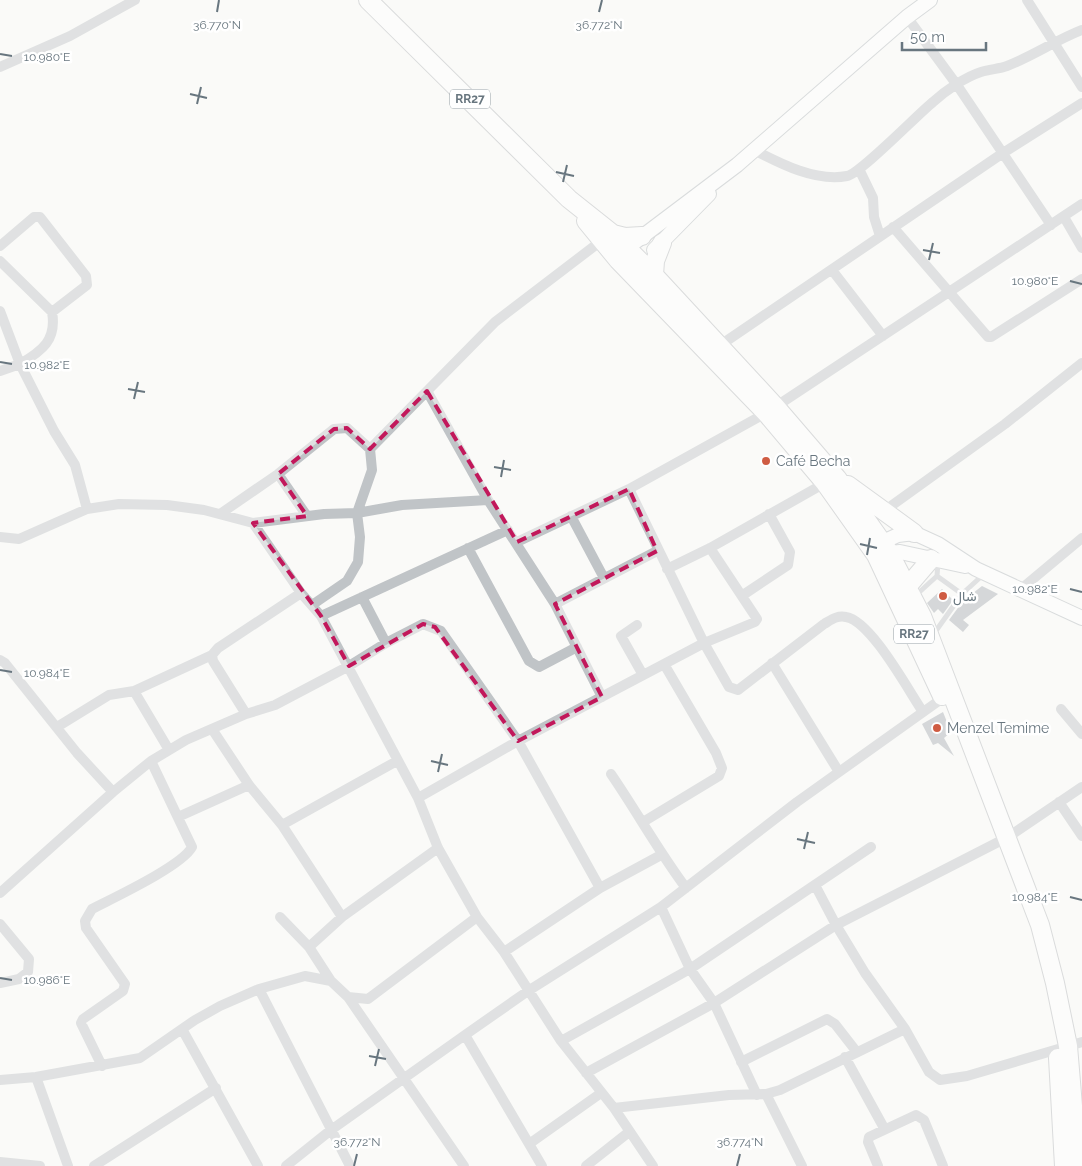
<svg xmlns="http://www.w3.org/2000/svg" width="1082" height="1166" font-family="Raleway,Vazirmatn,sans-serif">
  <style>
    .building { fill: #a8aeb4 }
    .lines { fill: none; stroke-linecap: round; stroke-linejoin: round }
    .secondary-casing { stroke: #b2b8bc; stroke-width: 16 }
    .highway-casing { stroke: #b4b7ba; stroke-width: 20 }
    .lane { stroke: #c0c4c7; stroke-width: 5 }
    .street { stroke: #c0c4c7; stroke-width: 10 }
    .secondary { stroke: #fff; stroke-width: 14 }
    .highway { stroke: #fff; stroke-width: 18 }
    .marked { fill: none; stroke: #c2185b; stroke-width: 4; stroke-dasharray: 10 6; stroke-linejoin: round }
    .ticks { fill: none; stroke: #68767f; stroke-width: 2 }
    .poi-dot { fill: #cf5c43; stroke: #fff; stroke-width: 2 }
    .labels { text-anchor: middle; stroke-width: 5; stroke-linejoin: round; paint-order: stroke }
    .shield { fill: #fff; stroke: #959fa5; stroke-width: 1 }
    .shield-label { font-size: 12px; font-weight: bold; fill: #68767f }
    .poi-label { font-size: 14px; fill: #68767f; stroke: #fff; text-anchor: start }
    .ticks-label { font-size: 12px; text-anchor: middle; fill: #68767f; stroke: #fff; stroke-width: 5; stroke-linejoin: round; paint-order: stroke }
  </style>
  <rect width="100%" height="100%" fill="#fafaf8"/>
  <path class="building" d="M 982,586 L 998,594 L 963,620 L 969,625 L 963,632 L 949,620 L 963,601 Z
    M 942,589 L 953,600 L 943,614 L 938,609 L 934,613 L 927,603 Z
    M 943,712 L 951,732 L 944,738 L 954,756 L 938,743 L 933,745 L 922,724 Z"/>
  <g class="lines">
    <defs>
      <path id="secondary" d="M 635,242 L 737,165 L 907,17 L 930,0
        M 654,250 L 709,194
        M 874,546 L 898,535 L 914,533 L 938,544 L 976,569 L 1082,618
        M 881,554 L 900,552 L 965,566"/>
      <path id="highway" d="M 368,0 L 569,199 L 613,234 L 654,275 L 776,407 L 837,478 L 889,552 L 922,616 L 1040,925 L 1055,983 L 1068,1046 L 1078,1166
        M 586,221 L 618,260 L 766,413 L 825,483 L 876,555 L 942,696
        M 613,234 L 625,237 L 642,236
        M 654,275 L 655,261 L 662,243
        M 848,485 L 914,533
        M 907,587 L 931,559
        M 1058,1058 L 1064,1166"/>
    </defs>
    <use href="#secondary" class="secondary-casing"/>
    <use href="#highway" class="highway-casing"/>
    <path class="lane" d="M 937,576 L 962,594
      M 915,596 L 937,576 L 938,562
      M 933,635 L 962,594 L 984,574"/>
    <path class="street" d="M 1027,0 L 1082,87
      M 907,17 L 957,85 L 1051,225
      M 0,67 L 70,36 L 135,0
      M 754,150 C 781,164 816,182 847,176 C 860,174 918,114 933,102 C 945,91 965,77 981,72 C 990,69 999,69 1007,66 C 1033,56 1056,40 1082,30
      M 859,169 L 873,198 L 874,217 L 880,236
      M 1064,217 L 1082,248
      M 893,227 L 988,337 L 991,337 L 1082,279
      M 0,246 L 34,217 L 40,217 L 86,276 L 87,285 L 52,312
      M 0,261 L 52,312 C 57,340 42,351 20,364 L 54,431 L 75,465 L 87,509
      M 832,270 L 883,336
      M 0,311 L 20,364 L 0,371
      M 719,346 L 1003,153 L 1082,103
      M 427,391 L 488,500
      M 370,449 L 495,322 L 601,241
      M 278,474 L 307,516
      M 884,511 L 1005,424 L 1082,363
      M 220,514 L 278,474 L 334,429 L 347,428 L 370,449 L 372,470 L 357,513 L 360,537 L 358,562 L 347,581 L 312,605
      M 571,516 L 604,578
      M 253,523 L 301,593 L 321,616 L 418,798 L 438,848 L 477,917
      M 0,537 L 19,539 L 87,509 L 119,504 L 167,505 L 204,510 L 253,523 L 324,514 L 357,513 L 402,505 L 488,500 L 555,604 L 602,697
      M 517,542 L 629,489 L 766,413 L 1082,204
      M 468,548 L 529,661 L 539,667 L 577,647
      M 710,548 L 757,619 L 755,622 L 704,643 L 729,687 L 738,690 L 824,624 C 831,620 837,615 846,617 C 871,621 908,690 923,712
      M 667,569 L 710,548 L 825,483
      M 1021,589 L 1082,538
      M 743,595 L 788,565 L 790,552 L 769,514
      M 362,597 L 386,643
      M 555,604 L 657,551
      M 321,616 L 508,530
      M 637,625 L 621,636 L 643,675
      M 0,660 L 5,663 L 77,753 L 113,792 L 151,761 L 186,740 L 246,714 L 275,705 L 349,666 L 386,643 L 423,624 L 441,631 L 518,741 L 600,888
      M 772,663 L 839,772
      M 134,691 L 169,750
      M 1061,709 L 1082,734
      M 246,714 L 213,661 L 212,655 L 218,648 L 301,593
      M 57,727 L 109,695 L 134,691 L 212,655
      M 212,729 L 249,785 L 282,825 L 342,917
      M 611,774 C 637,812 659,852 686,888
      M 418,798 L 518,741 L 704,643 L 629,489
      M 1059,802 L 1082,836
      M 178,817 L 249,785
      M 643,822 L 719,776 L 722,768 L 716,753 L 664,664
      M 282,825 L 397,761
      M 815,885 L 836,925 L 1008,837 L 1082,787
      M 0,893 L 113,792
      M 661,907 L 690,969 L 714,1003 L 757,1095
      M 280,917 L 309,947 L 331,981
      M 0,924 L 29,959 L 28,972 L 19,979 L 0,983
      M 309,947 L 342,917 L 438,848
      M 504,952 L 600,888 L 661,855
      M 259,989 L 350,1166
      M 348,997 L 464,1166
      M 182,1029 L 258,1166
      M 465,1035 L 542,1166
      M 561,1041 L 690,969 L 871,847
      M 845,1057 L 884,1128
      M 741,1062 L 827,1019 L 835,1024 L 856,1051
      M 102,1066 L 81,1023 L 83,1019 L 123,991 L 125,984 L 86,928 L 85,921 L 92,909 C 113,898 182,866 192,847 L 151,761
      M 586,1073 L 714,1003 L 836,925 L 865,973 L 905,1029
      M 36,1077 L 68,1166
      M 0,1080 L 36,1077 L 140,1058 L 195,1020 L 220,1006 L 259,989 L 305,976 L 331,981 L 348,997 L 368,999 L 477,917 L 504,952 L 561,1041 L 614,1108 L 653,1166
      M 766,1094 L 802,1166
      M 614,1108 L 729,1095 L 766,1094 L 780,1090 L 905,1029 L 929,1072 L 940,1080 L 967,1076 L 1082,1042
      M 529,1144 L 601,1093
      M 0,1162 L 40,1166
      M 94,1166 L 216,1088
      M 286,1166 L 331,1130 L 465,1035 L 528,991 L 661,907 L 797,802 L 947,695
      M 586,1166 L 629,1132
      M 878,1166 L 868,1142 L 869,1137 L 916,1115 L 924,1120 L 943,1166"/>
    <use href="#secondary" class="secondary"/>
    <use href="#highway" class="highway"/>
  </g>
  <path d="M0 0H1082V1166H0ZM 427,391 L 517,542 L 629,489 L 657,551 L 555,604 L 602,697 L 518,741 L 435,627 L 423,624 L 349,666 L 321,616 L 253,523 L 307,516 L 278,474 L 334,429 L 347,428 L 370,449 Z" fill="#fafaf8" fill-opacity=".55" fill-rule="evenodd"/>
  <path class="marked" d="M 427,391 L 517,542 L 629,489 L 657,551 L 555,604 L 602,697 L 518,741 L 435,627 L 423,624 L 349,666 L 321,616 L 253,523 L 307,516 L 278,474 L 334,429 L 347,428 L 370,449 Z"/>
  <path class="ticks" d="M 217,12 L 219,0M 599,12 L 602,0M 0,54 L 12,56M 190,94 L 207,98M 197,104 L 201,87M 556,172 L 574,176M 563,182 L 567,165M 923,250 L 940,253M 929,260 L 933,243M 1070,281 L 1082,284M 0,362 L 12,364M 128,389 L 145,392M 134,399 L 138,382M 494,467 L 511,470M 501,477 L 504,460M 860,544 L 877,548M 867,555 L 870,538M 1070,589 L 1082,592M 0,670 L 12,672M 431,761 L 448,765M 438,772 L 442,754M 797,839 L 815,843M 804,849 L 808,832M 1070,897 L 1082,900M 0,978 L 12,980M 369,1056 L 386,1059M 375,1066 L 379,1049M 354,1166 L 357,1154M 737,1166 L 740,1154"/>
  <g class="poi-dot">
    <circle cx="766" cy="461" r="5"/>
    <circle cx="943" cy="596" r="5"/>
    <circle cx="937" cy="728" r="5"/>
  </g>
  <g class="labels">
    <g class="shield">
      <rect x="450" y="89.5" width="40" height="19" rx="4"/>
      <rect x="894" y="624.5" width="40" height="19" rx="4"/>
    </g>
    <g class="shield-label">
      <text x="470" y="103">RR27</text>
      <text x="914" y="638">RR27</text>
    </g>
    <g class="poi-label">
      <text x="776" y="466">Café Becha</text>
      <text x="953" y="601">شال</text>
      <text x="947" y="733">Menzel Temime</text>
    </g>
  </g>
  <g class="ticks-label">
    <text x="217" y="29">36.770°N</text>
    <text x="599" y="29">36.772°N</text>
    <text x="47" y="61">10.980°E</text>
    <text x="1035" y="285">10.980°E</text>
    <text x="47" y="369">10.982°E</text>
    <text x="1035" y="593">10.982°E</text>
    <text x="47" y="677">10.984°E</text>
    <text x="1035" y="901">10.984°E</text>
    <text x="47" y="984">10.986°E</text>
    <text x="357" y="1146">36.772°N</text>
    <text x="740" y="1146">36.774°N</text>
  </g>
  <path d="M902 42v8h84v-8" fill="none" stroke="#68767f" stroke-width="2.5"/>
  <text x="910" y="42" font-size="15" fill="#68767f" stroke="#ffffff" stroke-width="4" paint-order="stroke">50 m</text>
</svg>
